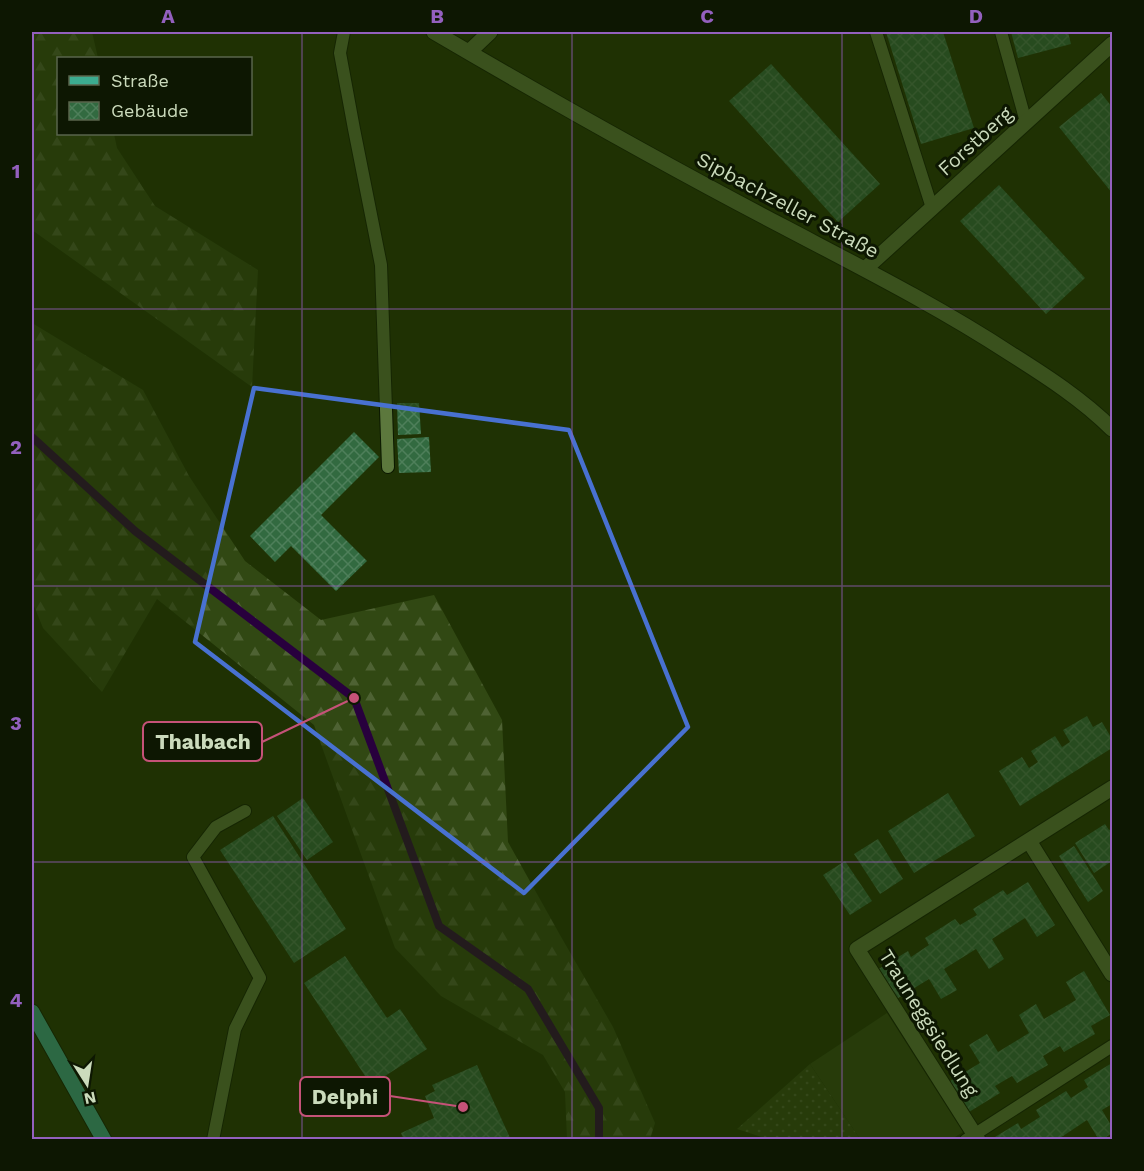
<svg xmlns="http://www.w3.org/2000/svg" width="1144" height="1171" font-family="'Work Sans',sans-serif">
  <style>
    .grass { fill: url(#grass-dots) }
    .forest { fill: url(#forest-firs) }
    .pitch { fill: #314813 }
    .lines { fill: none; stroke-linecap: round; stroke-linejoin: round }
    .stream { stroke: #28003d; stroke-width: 8 }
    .building { fill: url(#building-cross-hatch) }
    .lane-casing { stroke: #0b1800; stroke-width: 14 }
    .street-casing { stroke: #0b1800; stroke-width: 17 }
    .primary-casing { stroke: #0b1800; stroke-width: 17 }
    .lane { stroke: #5c783d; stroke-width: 12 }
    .street { stroke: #5c783d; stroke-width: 15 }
    .primary { stroke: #3cac90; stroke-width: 15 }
    .marked { fill: none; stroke: #4871d1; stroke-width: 4.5; stroke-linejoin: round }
    .grid { fill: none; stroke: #9360be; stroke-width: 1.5; stroke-opacity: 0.55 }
    .labels { text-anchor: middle; stroke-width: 6; stroke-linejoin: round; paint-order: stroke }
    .street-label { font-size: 20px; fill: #cbdbbc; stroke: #0d1702 }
    .leader { fill: none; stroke: #c55278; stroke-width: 2 }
    .callout-dot { fill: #c55278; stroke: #0d1702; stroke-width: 2 }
    .callout { fill: #0d1702; stroke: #c55278; stroke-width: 2 }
    .callout-label { font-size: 21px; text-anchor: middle; font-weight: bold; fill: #cbdbbc }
    .neatline { fill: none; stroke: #9360be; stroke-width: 2 }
    .grid-label { font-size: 20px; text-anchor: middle; font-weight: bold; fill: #9360be }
  </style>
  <defs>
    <pattern id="grass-dots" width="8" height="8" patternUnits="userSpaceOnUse" patternTransform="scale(1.5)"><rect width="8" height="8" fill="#314813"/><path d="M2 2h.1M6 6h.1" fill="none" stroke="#4e6233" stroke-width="1.8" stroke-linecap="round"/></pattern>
    <pattern id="forest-firs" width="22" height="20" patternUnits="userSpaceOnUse" patternTransform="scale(1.5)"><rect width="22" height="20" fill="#314813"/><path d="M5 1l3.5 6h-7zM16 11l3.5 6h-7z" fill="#4e6233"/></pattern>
    <pattern id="building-cross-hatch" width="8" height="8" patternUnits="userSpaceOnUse" patternTransform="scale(1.5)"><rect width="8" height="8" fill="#326a40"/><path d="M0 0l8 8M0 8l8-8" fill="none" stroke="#4e7f5a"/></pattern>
  </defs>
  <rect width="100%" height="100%" fill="#1f3204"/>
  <path class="grass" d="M 810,1064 L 860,1139 L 768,1139 L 737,1129 Z"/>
  <path class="forest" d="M 32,32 L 92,32 L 98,58 L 58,58 L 58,134 L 114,134 L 117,148 L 155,206 L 258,270 L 252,387 L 32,230 Z
    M 32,323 L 143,390 L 189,476 L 245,561 L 321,620 L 434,595 L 502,720 L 508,842 L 560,935 L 613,1027 L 655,1123 L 650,1139 L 567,1139 L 565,1092 L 543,1055 L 441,996 L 395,948 L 314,725 L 157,599 L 102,692 L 43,628 L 32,601 Z"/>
  <path class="pitch" d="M 887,1013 L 963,1132 L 952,1139 L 860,1139 L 810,1064 Z"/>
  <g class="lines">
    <path class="stream" d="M 32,437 L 135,531 L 354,698 L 439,926 L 528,989 L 599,1108 L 599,1140"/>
  </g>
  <path class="building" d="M 886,32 L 943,32 L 974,128 L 921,144 Z
    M 1011,32 L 1068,32 L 1071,44 L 1018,58 Z
    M 771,64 L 880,184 L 838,222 L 729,101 Z
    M 1101,93 L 1112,107 L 1112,193 L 1059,127 Z
    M 999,185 L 1085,278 L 1046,314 L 960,221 Z
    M 397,403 L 419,403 L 421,434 L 398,435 Z
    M 354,432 L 379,457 L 321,515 L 367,561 L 336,591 L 291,546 L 275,562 L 250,536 Z
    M 429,437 L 431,472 L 399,473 L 397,439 Z
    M 1087,716 L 1093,727 L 1102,722 L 1112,739 L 1112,748 L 1020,806 L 999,771 L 1022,757 L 1029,768 L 1038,762 L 1031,751 L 1055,736 L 1062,747 L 1070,742 L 1063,730 Z
    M 948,793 L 975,836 L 914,873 L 888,831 Z
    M 303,798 L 333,842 L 307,860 L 277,816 Z
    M 273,816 L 346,929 L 294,963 L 220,850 Z
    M 1105,824 L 1109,830 L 1112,828 L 1112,861 L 1094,873 L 1075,843 Z
    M 878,839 L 903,879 L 880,894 L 854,854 Z
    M 1074,846 L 1103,891 L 1088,902 L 1059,856 Z
    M 845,861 L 872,901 L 850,915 L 823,875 Z
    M 1028,882 L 1055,925 L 1037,937 L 1025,918 L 992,939 L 1004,959 L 989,969 L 976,949 L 944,969 L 957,990 L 941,999 L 929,979 L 895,1000 L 877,970 L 908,951 L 911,957 L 929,945 L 925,938 L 955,919 L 960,925 L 977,915 L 973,909 L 1003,890 L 1007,895 Z
    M 345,956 L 387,1018 L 400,1009 L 427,1049 L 371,1085 L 304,983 Z
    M 1084,971 L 1110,1015 L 1091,1026 L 1095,1034 L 1064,1052 L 1060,1046 L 1043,1056 L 1048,1065 L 1017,1083 L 1012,1076 L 995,1086 L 1000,1093 L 969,1112 L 950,1081 L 980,1063 L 969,1045 L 987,1034 L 998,1052 L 1029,1033 L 1019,1015 L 1036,1004 L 1044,1019 L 1076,1000 L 1066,982 Z
    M 1112,1063 L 1112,1104 L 1102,1110 L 1112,1127 L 1112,1133 L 1102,1140 L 1099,1140 L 1087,1120 L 1057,1140 L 990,1140 L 1018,1123 L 1021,1129 L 1040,1117 L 1036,1110 L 1066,1091 L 1071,1098 L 1088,1087 L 1084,1080 Z
    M 477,1065 L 511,1140 L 404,1140 L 401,1133 L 434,1118 L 425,1096 L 435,1091 L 432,1085 Z"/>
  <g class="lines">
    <defs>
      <path id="lane" d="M 344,32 L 340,53 L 354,129 L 381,265 L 388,467
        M 876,32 L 932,208
        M 1001,32 L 1026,122
        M 213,1140 L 235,1029 L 260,978 L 193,857 L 216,827 L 245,811
        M 966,1140 L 1112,1046"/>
      <path id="street" d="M 434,32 C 550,100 667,166 786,228 C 862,268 939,307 1011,354 C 1046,376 1083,400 1112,429
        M 469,52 L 490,32
        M 865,269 L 1112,44
        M 1029,841 L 1112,974
        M 978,1140 L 857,949 L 1112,788"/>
      <path id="primary" d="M 32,1012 L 104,1140"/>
    </defs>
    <use href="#lane" class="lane-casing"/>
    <use href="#street" class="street-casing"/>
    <use href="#primary" class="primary-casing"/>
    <use href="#lane" class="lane"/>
    <use href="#street" class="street"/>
    <use href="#primary" class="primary"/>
  </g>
  <path d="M0 0H1144V1171H0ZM 254,388 L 569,430 L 688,727 L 524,893 L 195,642 Z" fill="#1f3204" fill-opacity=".55" fill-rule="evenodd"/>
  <path class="marked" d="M 254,388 L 569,430 L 688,727 L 524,893 L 195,642 Z"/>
  <path class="grid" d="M 302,32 L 302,1140M 572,32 L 572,1140M 842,32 L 842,1140M 32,309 L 1112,309M 32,586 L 1112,586M 32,862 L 1112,862"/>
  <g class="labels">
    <g class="street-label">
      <text transform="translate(975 141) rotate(-42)" y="7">Forstberg</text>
      <text transform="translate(788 205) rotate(28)" y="7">Sipbachzeller Straße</text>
      <text transform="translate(929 1023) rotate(58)" y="7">Trauneggsiedlung</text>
    </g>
  </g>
  <path class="leader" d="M354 698L262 742M463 1107L390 1096"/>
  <g class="callout-dot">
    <circle cx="354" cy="698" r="6"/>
    <circle cx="463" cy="1107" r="6"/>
  </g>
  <g class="callout">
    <rect x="143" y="722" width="119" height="39" rx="6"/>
    <rect x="300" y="1077" width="90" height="39" rx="6"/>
  </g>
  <g class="callout-label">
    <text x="203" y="749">Thalbach</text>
    <text x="345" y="1104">Delphi</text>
  </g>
  <rect width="1144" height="1171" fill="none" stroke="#0d1702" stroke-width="66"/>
  <rect x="57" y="57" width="195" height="78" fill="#0d1702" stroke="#59654c" stroke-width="1.5"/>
  <rect x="69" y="76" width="30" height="9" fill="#3cac90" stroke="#59654c" stroke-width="1.5"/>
  <text x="111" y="87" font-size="18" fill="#cbdbbc">Straße</text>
  <rect x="69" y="102" width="30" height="18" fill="url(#building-cross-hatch)" stroke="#59654c" stroke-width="1.5"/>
  <text x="111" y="117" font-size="18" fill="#cbdbbc">Gebäude</text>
  <g transform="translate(87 1084) rotate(168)" stroke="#0d1702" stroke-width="4.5" paint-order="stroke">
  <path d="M0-4.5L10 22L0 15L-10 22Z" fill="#cbdbbc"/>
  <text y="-9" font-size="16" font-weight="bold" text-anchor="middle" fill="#cbdbbc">N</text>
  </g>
  <rect x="33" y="33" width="1078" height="1105" class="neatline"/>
  <g class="grid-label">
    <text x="168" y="23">A</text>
    <text x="437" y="23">B</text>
    <text x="707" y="23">C</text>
    <text x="976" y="23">D</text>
    <text x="16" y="178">1</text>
    <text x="16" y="454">2</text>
    <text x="16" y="730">3</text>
    <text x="16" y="1007">4</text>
  </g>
</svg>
